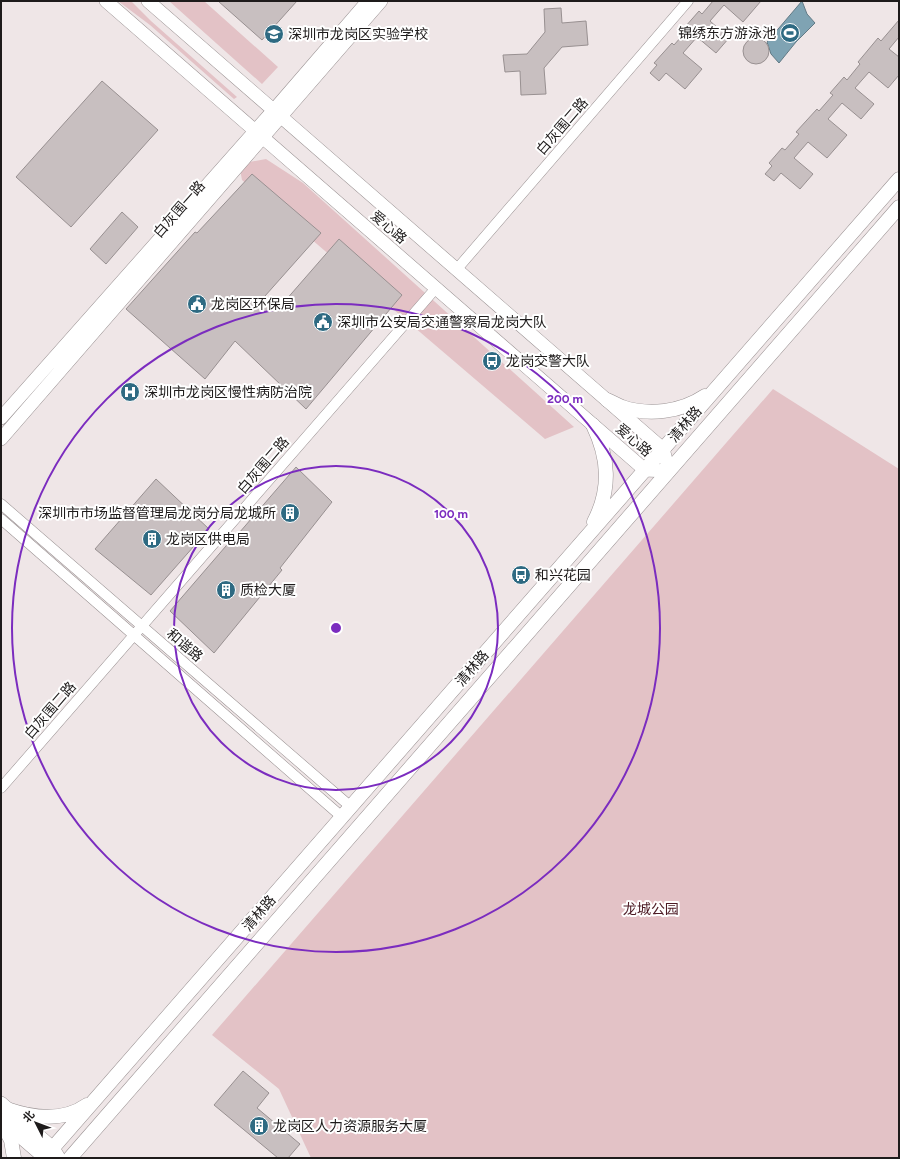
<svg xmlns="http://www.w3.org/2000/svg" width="900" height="1159" font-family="Figtree,'Noto Sans SC',sans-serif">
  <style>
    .green { fill: #e3c2c6 }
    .water { fill: #7fa3b3; stroke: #627a85 }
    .building { fill: #c8bfc0; stroke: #989091 }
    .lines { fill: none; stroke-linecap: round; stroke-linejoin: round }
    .minor-casing { stroke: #999192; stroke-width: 11 }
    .tertiary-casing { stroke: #999192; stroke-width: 14 }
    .secondary-casing { stroke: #999192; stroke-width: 15 }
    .minor { stroke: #fff; stroke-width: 10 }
    .tertiary { stroke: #fff; stroke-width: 13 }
    .secondary { stroke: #fff; stroke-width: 14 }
    .ring { fill: none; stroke: #7b2cbf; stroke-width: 2 }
    .labels { text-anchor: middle; stroke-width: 4; stroke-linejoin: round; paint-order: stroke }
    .poi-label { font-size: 14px; fill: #1e1b1b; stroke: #fff; text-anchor: start }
    .street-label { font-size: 14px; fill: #1e1b1b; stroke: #fff }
    .park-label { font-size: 14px; fill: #4c1a24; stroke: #fff }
    .centre { fill: #7b2cbf; stroke: #fff; stroke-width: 2 }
    .ring-label { font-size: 12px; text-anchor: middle; font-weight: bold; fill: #7b2cbf; stroke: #fff; stroke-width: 4; stroke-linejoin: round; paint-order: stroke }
  </style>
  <rect width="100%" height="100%" fill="#efe6e7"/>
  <path class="green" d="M 118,1 L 131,1 L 151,21 L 237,97 L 234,99 L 150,25 Z
    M 169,1 L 204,1 L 278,67 L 262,84 Z
    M 266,159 L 303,183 L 574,427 L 545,439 L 242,180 L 239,164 Z
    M 773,389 L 899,469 L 899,1158 L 311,1158 L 279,1089 L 212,1035 Z"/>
  <path class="water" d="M 802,1 L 807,14 L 815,23 L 796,42 L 779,63 L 771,54 L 767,42 Z"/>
  <path class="building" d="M 218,1 L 297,1 L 262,40 Z
    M 713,1 L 761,1 L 743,22 L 724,5 L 710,21 L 729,38 L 716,53 L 697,37 L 683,53 L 702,69 L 685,89 L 666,73 L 659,81 L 650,73 L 657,65 L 654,63 L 672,43 L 674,45 L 688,29 L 685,27 L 699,11 L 702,14 Z
    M 561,8 L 562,23 L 586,21 L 588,45 L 562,47 L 544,68 L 546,94 L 521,95 L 520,71 L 505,72 L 503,55 L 527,54 L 545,32 L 544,9 Z
    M 899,20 L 899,37 L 889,49 L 899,57 L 899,75 L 888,88 L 869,72 L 855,88 L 874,104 L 861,119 L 842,103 L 828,119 L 847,135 L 827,158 L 808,142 L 794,158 L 813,174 L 800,189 L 781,173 L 774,181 L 765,174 L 772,166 L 769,163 L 782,148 L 785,150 L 799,134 L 796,132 L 817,109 L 819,111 L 833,95 L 830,93 L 844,77 L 847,80 L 860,64 L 858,62 L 878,38 L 881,41 Z
    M743 51a13 13 0 1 1 26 0a13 13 0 1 1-26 0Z
    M 102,81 L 158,130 L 71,227 L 16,177 Z
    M 252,174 L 321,233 L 265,296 L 278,309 L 339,239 L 402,295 L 306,409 L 235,341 L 205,379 L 126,309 L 195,232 L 197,233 Z
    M 122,212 L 138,227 L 106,264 L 90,249 Z
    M 296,467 L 332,502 L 280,568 L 282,570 L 214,653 L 170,611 L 238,532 L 239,533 Z
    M 156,479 L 209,529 L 151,595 L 95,549 Z
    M 243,1071 L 269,1093 L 257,1108 L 300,1144 L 288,1158 L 278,1158 L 214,1105 Z"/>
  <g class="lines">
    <defs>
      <path id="minor" d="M 457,269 L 688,1
        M 1,504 L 351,807
        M 1,519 L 342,817
        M 1,788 L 436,288"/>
      <path id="tertiary" d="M 106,1 L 645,470 L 669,471 L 663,449 L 148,1
        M 1,418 L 280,103 L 368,1
        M 1,439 L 381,1
        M 1,1103 L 53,1148 L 59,1158
        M 1,1120 L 45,1158"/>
      <path id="secondary" d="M 607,400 C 612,402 617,405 622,407 C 649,416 681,412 705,396
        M 593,425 C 609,458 611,489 594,522
        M 7,1109 C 33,1118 63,1122 87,1105
        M 1,1121 L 11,1140 L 14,1158
        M 44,1158 L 899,179
        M 70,1158 L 899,207"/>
    </defs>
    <use href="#minor" class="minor-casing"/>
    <use href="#tertiary" class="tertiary-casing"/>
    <use href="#secondary" class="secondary-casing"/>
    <use href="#minor" class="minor"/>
    <use href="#tertiary" class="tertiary"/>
    <use href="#secondary" class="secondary"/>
  </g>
  <g class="ring">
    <circle cx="336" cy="628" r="162"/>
    <circle cx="336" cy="628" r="324"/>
  </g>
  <defs>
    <symbol id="stadium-disc" viewBox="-11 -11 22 22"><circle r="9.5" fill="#2e6a82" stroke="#fff"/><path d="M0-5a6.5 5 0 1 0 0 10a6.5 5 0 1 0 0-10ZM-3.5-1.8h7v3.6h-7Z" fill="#fff"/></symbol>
    <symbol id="school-disc" viewBox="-11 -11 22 22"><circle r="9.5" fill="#2e6a82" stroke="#fff"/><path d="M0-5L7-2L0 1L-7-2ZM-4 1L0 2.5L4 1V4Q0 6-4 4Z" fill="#fff"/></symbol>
    <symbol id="civic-disc" viewBox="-11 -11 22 22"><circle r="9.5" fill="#2e6a82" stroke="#fff"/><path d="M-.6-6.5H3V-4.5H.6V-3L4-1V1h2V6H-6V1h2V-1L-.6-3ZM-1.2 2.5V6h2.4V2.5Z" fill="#fff"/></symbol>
    <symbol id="bus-disc" viewBox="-11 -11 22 22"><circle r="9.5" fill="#2e6a82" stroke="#fff"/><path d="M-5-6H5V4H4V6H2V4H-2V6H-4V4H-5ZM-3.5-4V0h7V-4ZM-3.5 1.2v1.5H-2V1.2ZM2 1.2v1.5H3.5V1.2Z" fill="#fff"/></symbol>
    <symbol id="hospital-disc" viewBox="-11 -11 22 22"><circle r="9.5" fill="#2e6a82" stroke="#fff"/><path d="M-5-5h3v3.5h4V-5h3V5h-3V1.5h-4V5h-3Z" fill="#fff"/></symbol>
    <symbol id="building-disc" viewBox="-11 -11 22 22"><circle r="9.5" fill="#2e6a82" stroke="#fff"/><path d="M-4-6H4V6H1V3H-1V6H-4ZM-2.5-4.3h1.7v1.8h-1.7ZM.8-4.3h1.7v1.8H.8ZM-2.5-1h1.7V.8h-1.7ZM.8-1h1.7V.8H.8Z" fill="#fff"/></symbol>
  </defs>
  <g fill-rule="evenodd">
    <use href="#stadium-disc" x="779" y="22" width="22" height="22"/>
    <use href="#school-disc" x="263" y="23" width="22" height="22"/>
    <use href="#civic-disc" x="186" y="293" width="22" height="22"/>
    <use href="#civic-disc" x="312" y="311" width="22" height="22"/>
    <use href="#bus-disc" x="481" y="350" width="22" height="22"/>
    <use href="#hospital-disc" x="119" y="381" width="22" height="22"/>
    <use href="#building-disc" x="279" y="502" width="22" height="22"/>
    <use href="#building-disc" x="141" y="528" width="22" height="22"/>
    <use href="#bus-disc" x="510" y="564" width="22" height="22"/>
    <use href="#building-disc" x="215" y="579" width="22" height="22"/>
    <use href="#building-disc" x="248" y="1115" width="22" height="22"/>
  </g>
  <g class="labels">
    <g class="poi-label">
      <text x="776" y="38" text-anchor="end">锦绣东方游泳池</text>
      <text x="288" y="39">深圳市龙岗区实验学校</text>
      <text x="211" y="309">龙岗区环保局</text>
      <text x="337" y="327">深圳市公安局交通警察局龙岗大队</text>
      <text x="506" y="366">龙岗交警大队</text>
      <text x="144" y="397">深圳市龙岗区慢性病防治院</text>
      <text x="276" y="518" text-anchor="end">深圳市市场监督管理局龙岗分局龙城所</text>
      <text x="166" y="544">龙岗区供电局</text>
      <text x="535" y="580">和兴花园</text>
      <text x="240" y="595">质检大厦</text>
      <text x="273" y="1131">龙岗区人力资源服务大厦</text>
    </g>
    <g class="street-label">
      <text transform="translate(562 126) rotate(-49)" y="5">白灰围二路</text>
      <text transform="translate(179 209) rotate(-49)" y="5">白灰围一路</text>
      <text transform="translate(389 227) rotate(41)" y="5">爱心路</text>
      <text transform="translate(685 424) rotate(-49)" y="5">清林路</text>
      <text transform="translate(634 440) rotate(41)" y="5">爱心路</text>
      <text transform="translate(263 465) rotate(-49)" y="5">白灰围二路</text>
      <text transform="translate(185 645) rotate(41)" y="5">和谐路</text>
      <text transform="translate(472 668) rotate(-49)" y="5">清林路</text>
      <text transform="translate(50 710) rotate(-49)" y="5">白灰围二路</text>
      <text transform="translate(259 913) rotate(-49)" y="5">清林路</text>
    </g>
    <g class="park-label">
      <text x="651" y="914">龙城公园</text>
    </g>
  </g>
  <circle cx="336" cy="628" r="6" class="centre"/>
  <g class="ring-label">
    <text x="565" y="403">200 m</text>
    <text x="451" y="518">100 m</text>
  </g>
  <rect width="900" height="1159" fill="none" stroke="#1e1b1b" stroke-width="4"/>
  <g transform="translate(36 1123) rotate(312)" stroke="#ffffff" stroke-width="3" paint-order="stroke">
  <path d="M0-3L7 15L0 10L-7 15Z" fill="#1e1b1b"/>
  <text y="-6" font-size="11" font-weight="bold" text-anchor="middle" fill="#1e1b1b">北</text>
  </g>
</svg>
